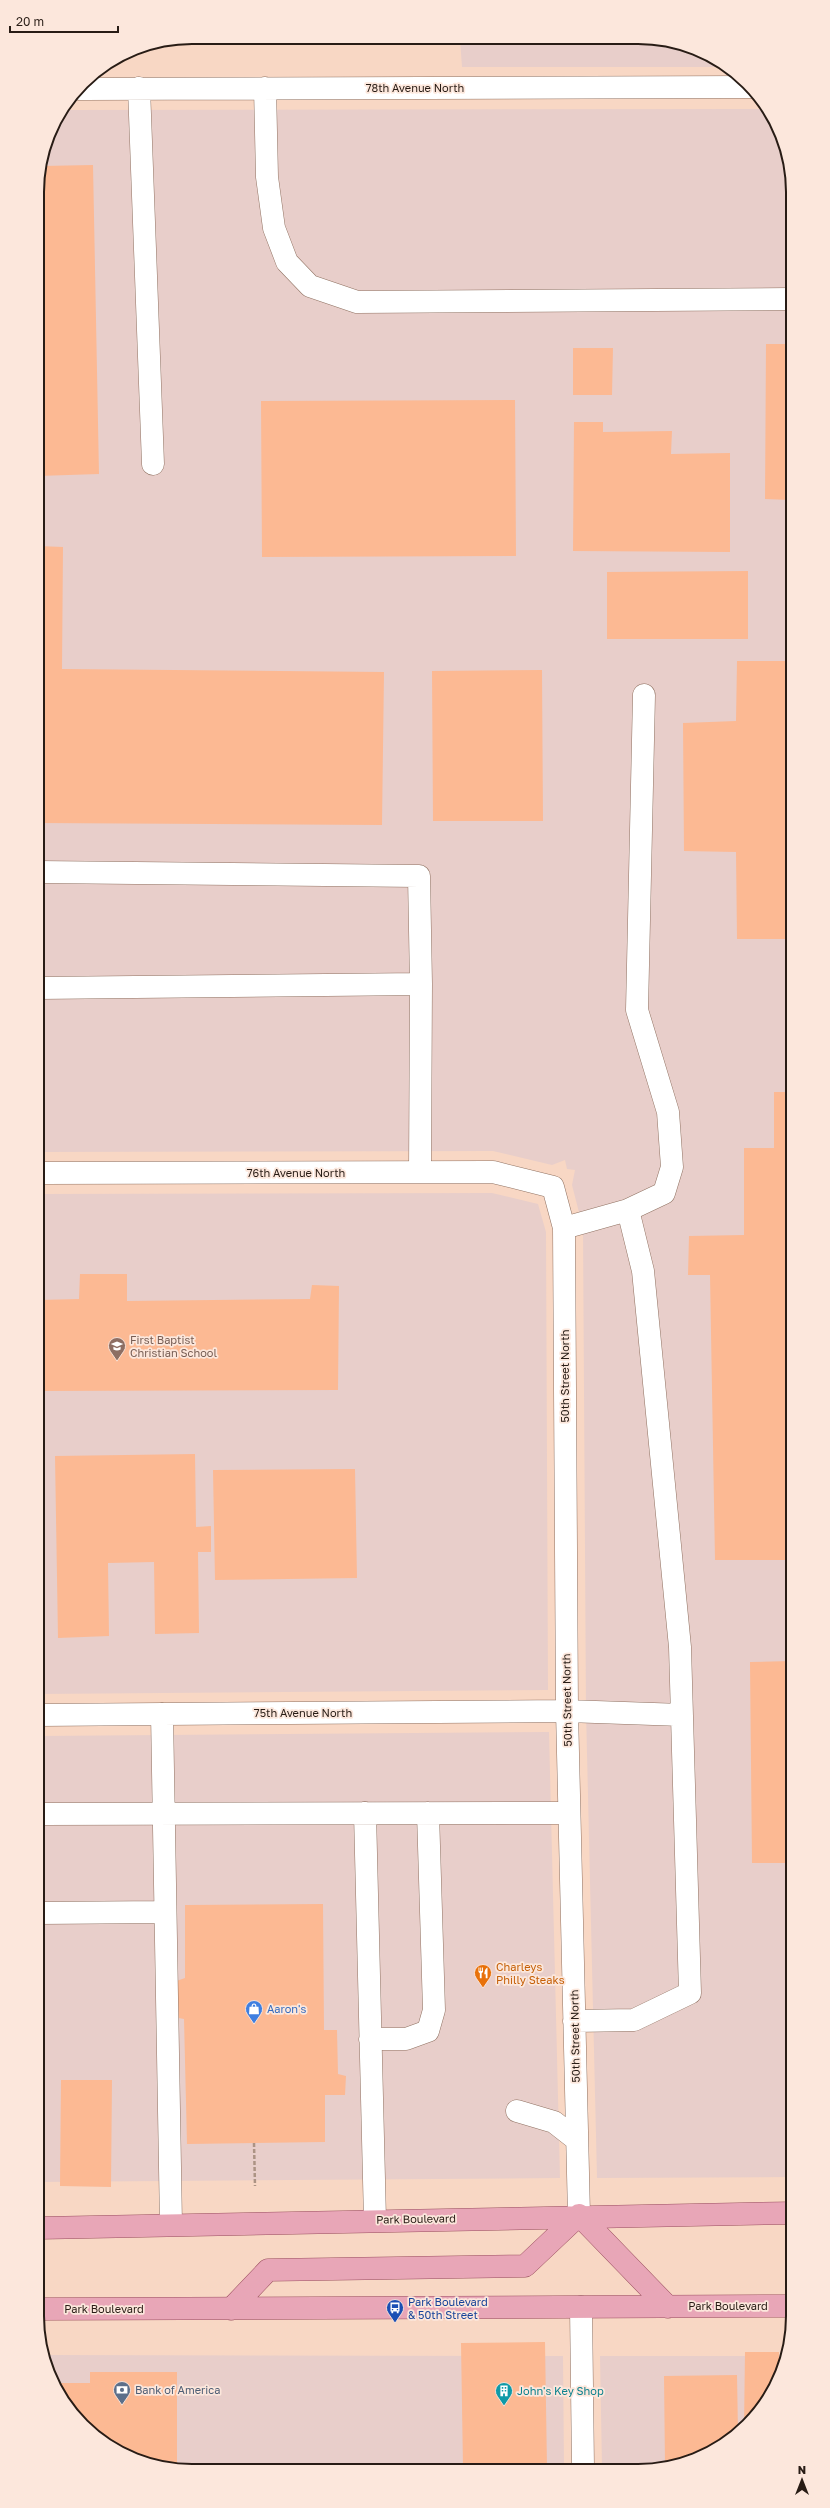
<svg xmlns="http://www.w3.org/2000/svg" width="830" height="2508" font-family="'Golos Text',sans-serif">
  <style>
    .commercial { fill: #e8ceca }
    .building { fill: #fcb993 }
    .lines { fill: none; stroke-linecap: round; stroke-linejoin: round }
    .minor-casing { stroke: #907262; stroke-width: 23 }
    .major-casing { stroke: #9a4f5f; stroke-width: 23 }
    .path { stroke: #ac9384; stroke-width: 2.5; stroke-dasharray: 4 2; stroke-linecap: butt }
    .minor { stroke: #fff; stroke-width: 22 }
    .major { stroke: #e8a6b7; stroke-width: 22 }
    .labels { text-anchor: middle; stroke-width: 3.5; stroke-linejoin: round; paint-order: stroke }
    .street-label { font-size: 11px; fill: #281c15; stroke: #fce7dc }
    .education-label { font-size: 11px; fill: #785e54; stroke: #fce7dc; text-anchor: start }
    .food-label { font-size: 11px; fill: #c56008; stroke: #fce7dc; text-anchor: start }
    .shop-label { font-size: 11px; fill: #366cbe; stroke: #fce7dc; text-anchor: start }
    .transit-label { font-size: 11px; fill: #164399; stroke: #fce7dc; text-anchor: start }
    .service-label { font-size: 11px; fill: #4e5e75; stroke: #fce7dc; text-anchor: start }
    .culture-label { font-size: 11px; fill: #0d838f; stroke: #fce7dc; text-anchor: start }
    .rim { fill: none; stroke: #281c15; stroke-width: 2 }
  </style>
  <rect width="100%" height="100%" fill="#f8d7c4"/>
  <path class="commercial" d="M 460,39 L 668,40 L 715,58 L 727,67 L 462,67 Z
    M 766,109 L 777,123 L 790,162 L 792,2177 L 597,2178 L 586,1711 L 583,1228 L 572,1185 L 575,1170 L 567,1169 L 565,1160 L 552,1165 L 493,1151 L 39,1152 L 37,182 L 53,123 L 63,110 Z
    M 492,1193 L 538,1204 L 546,1232 L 548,1690 L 39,1694 L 39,1194 Z
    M 549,1732 L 560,2178 L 40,2182 L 39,1736 Z
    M 43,2355 L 563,2356 L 564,2468 L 162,2468 L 123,2455 L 82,2425 L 53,2385 Z
    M 600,2356 L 786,2356 L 781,2375 L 754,2418 L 715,2450 L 668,2468 L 602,2468 Z"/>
  <path class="building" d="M 93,165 L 99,474 L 38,476 L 37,182 L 42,166 Z
    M 766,344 L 790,344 L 790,500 L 765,499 Z
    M 573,348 L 613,348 L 612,395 L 573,395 Z
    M 515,400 L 516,556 L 262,557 L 261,401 Z
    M 574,422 L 603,422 L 603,432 L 672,431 L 671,454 L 730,453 L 730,552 L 573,551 Z
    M 38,546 L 63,547 L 62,669 L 384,672 L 382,825 L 38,823 Z
    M 748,571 L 748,639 L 607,639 L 607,572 Z
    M 737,661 L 791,661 L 791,939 L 737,939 L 736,852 L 684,851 L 683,723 L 736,721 Z
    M 542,670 L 543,821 L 433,821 L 432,671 Z
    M 774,1092 L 791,1092 L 792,1560 L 715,1560 L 710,1275 L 688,1275 L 689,1236 L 744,1235 L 744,1148 L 774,1148 Z
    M 80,1274 L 127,1274 L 127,1301 L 310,1299 L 312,1285 L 339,1286 L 338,1390 L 39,1391 L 39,1300 L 79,1299 Z
    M 195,1454 L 196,1527 L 211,1526 L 211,1552 L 198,1552 L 199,1633 L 155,1634 L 154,1562 L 108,1563 L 109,1636 L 58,1638 L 55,1456 Z
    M 355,1469 L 357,1578 L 215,1580 L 213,1470 Z
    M 792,1661 L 792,1863 L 752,1863 L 750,1662 Z
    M 323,1904 L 324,2030 L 337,2030 L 338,2074 L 346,2076 L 345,2095 L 325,2095 L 325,2142 L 187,2144 L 184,2019 L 168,2016 L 168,1984 L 185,1978 L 185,1905 Z
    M 787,1964 L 792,1964 L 792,2028 L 787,2028 Z
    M 61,2080 L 112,2080 L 111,2187 L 60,2186 Z
    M 545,2342 L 547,2468 L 463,2468 L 461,2343 Z
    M 745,2352 L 779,2352 L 779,2379 L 754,2418 L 744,2427 Z
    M 90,2372 L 177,2372 L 177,2468 L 162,2468 L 123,2455 L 82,2425 L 53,2383 L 90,2383 Z
    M 737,2375 L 738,2432 L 715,2450 L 674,2466 L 665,2466 L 664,2376 Z"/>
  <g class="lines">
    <defs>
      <path id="minor" d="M 139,88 L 153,464
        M 265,88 L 267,177 L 274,228 L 287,262 L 310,286 L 357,302 L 790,299
        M 80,89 L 751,87
        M 38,872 L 419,876 L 421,984
        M 38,988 L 421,984 L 420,1172
        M 39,1173 L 493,1172 L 553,1187 L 564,1228 L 567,1711 L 579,2215
        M 564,1228 L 628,1210 L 664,1193 L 672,1167 L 668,1112 L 637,1010 L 644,695
        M 162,1714 L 171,2224
        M 39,1715 L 567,1711 L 682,1715
        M 365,1813 L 375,2220
        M 39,1814 L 569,1813
        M 39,1913 L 165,1912
        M 574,2021 L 634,2020 L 690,1993 L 680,1647 L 643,1271 L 628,1210
        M 370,2039 L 406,2039 L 428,2031 L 434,2010 L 428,1813
        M 517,2111 L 554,2122 L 577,2140
        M 581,2307 L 583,2468"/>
      <path id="major" d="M 579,2215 L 668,2307
        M 40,2228 L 793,2213
        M 40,2309 L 793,2306
        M 231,2309 L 268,2270 L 525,2266 L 579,2215"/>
    </defs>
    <use href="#minor" class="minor-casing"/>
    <use href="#major" class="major-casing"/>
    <path class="path" d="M 254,2143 L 255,2186"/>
    <use href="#minor" class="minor"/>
    <use href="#major" class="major"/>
  </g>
  <defs>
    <symbol id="school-pin" viewBox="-11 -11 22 30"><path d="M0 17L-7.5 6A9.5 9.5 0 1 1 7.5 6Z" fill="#8d6e63" stroke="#fce7dc"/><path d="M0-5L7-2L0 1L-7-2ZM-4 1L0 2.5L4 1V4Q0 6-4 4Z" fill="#fff"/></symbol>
    <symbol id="restaurant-pin" viewBox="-11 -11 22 30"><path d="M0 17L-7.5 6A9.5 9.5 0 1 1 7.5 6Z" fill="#e8710a" stroke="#fce7dc"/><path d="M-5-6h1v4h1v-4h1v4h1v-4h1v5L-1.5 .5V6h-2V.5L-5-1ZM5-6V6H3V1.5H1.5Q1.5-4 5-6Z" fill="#fff"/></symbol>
    <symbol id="shop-pin" viewBox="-11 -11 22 30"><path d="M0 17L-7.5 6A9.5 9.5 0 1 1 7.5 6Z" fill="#3f7fe0" stroke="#fce7dc"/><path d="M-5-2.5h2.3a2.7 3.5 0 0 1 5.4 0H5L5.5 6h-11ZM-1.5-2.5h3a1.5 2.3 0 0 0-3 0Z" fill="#fff"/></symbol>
    <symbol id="bus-pin" viewBox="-11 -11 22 30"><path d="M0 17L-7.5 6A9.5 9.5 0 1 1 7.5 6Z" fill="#1a4fb4" stroke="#fce7dc"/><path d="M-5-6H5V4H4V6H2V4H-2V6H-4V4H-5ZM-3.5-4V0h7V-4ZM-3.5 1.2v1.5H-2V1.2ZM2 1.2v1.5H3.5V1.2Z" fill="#fff"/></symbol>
    <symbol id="bank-pin" viewBox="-11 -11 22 30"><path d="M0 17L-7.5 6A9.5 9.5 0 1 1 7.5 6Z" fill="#5c6f8a" stroke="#fce7dc"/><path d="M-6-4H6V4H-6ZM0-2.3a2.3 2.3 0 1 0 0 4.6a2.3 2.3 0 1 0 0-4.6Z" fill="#fff"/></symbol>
    <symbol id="building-pin" viewBox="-11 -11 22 30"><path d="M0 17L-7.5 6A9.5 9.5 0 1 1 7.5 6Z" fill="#0f9aa8" stroke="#fce7dc"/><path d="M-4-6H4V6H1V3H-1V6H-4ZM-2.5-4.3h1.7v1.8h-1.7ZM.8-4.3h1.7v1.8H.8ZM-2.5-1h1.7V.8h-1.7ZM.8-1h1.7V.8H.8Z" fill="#fff"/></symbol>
  </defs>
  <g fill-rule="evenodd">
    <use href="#school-pin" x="107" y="1336" width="20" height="27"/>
    <use href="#restaurant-pin" x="473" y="1963" width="20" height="27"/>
    <use href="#shop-pin" x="244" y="1999" width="20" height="27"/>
    <use href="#bus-pin" x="385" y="2298" width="20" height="27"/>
    <use href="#bank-pin" x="112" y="2380" width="20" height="27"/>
    <use href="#building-pin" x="494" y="2381" width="20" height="27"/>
  </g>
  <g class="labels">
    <g class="street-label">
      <text x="415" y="92">78th Avenue North</text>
      <text x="296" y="1177">76th Avenue North</text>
      <text transform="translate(565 1376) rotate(-90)" y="4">50th Street North</text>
      <text transform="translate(567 1700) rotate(-91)" y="4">50th Street North</text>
      <text x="303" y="1717">75th Avenue North</text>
      <text transform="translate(575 2036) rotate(-91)" y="4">50th Street North</text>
      <text transform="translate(416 2219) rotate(-1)" y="4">Park Boulevard</text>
      <text x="728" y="2310">Park Boulevard</text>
      <text x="104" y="2313">Park Boulevard</text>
    </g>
    <g class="education-label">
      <text x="130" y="1344">First Baptist<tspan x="130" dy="13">Christian School</tspan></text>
    </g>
    <g class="food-label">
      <text x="496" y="1971">Charleys<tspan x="496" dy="13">Philly Steaks</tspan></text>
    </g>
    <g class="shop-label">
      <text x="267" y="2013">Aaron's</text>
    </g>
    <g class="transit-label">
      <text x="408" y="2306">Park Boulevard<tspan x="408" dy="13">&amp; 50th Street</tspan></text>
    </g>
    <g class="service-label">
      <text x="135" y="2394">Bank of America</text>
    </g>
    <g class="culture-label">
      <text x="517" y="2395">John's Key Shop</text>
    </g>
  </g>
  <path d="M0 0H830V2508H0ZM192 44H638A148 148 0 0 1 786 192V2316A148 148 0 0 1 638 2464H192A148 148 0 0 1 44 2316V192A148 148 0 0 1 192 44Z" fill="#fce7dc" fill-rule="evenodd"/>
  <path class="rim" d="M192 44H638A148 148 0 0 1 786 192V2316A148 148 0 0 1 638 2464H192A148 148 0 0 1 44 2316V192A148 148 0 0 1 192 44Z"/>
  <g transform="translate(802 2480)" stroke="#fce7dc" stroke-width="3" paint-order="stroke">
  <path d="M0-3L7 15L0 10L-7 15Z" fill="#281c15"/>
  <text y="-6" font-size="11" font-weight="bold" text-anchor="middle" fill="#281c15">N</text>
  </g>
  <path d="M10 26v6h108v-6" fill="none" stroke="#281c15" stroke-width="2"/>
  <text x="16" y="26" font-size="12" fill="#281c15" stroke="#fce7dc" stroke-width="3" paint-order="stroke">20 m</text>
</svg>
